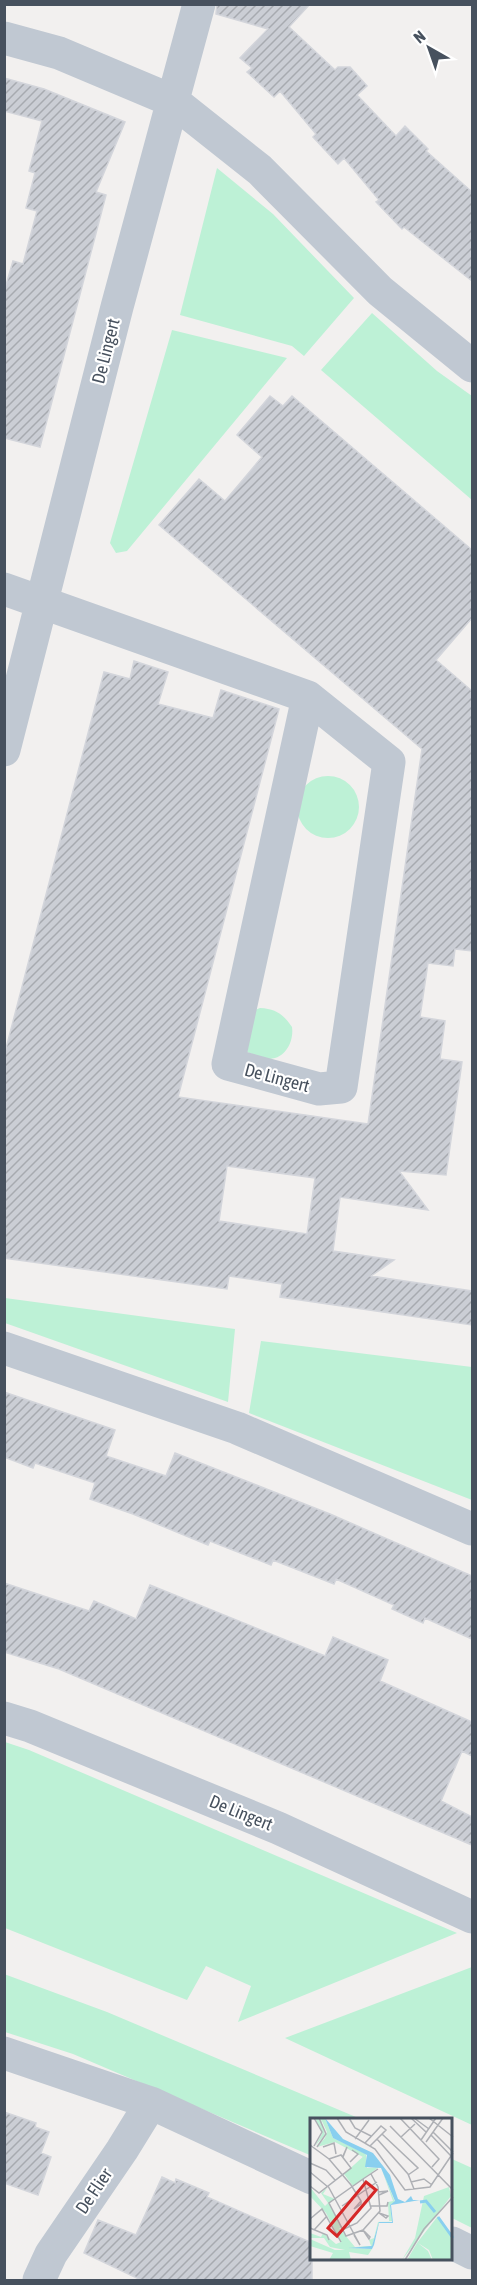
<svg xmlns="http://www.w3.org/2000/svg" width="477" height="2285" font-family="'Asap Condensed',sans-serif">
  <style>
    .grass { fill: #bdf1d6 }
    .building { fill: url(#building-hatch); stroke: #d3d5db; stroke-width: 1.5; fill-rule: evenodd }
    .lines { fill: none; stroke-linecap: round; stroke-linejoin: round }
    .minor { stroke: #c0c8d2; stroke-width: 33 }
    .labels { text-anchor: middle; stroke-width: 4.5; stroke-linejoin: round; paint-order: stroke }
    .street-label { font-size: 18px; fill: #47515e; stroke: #fff }
    .inset-river { fill: none; stroke: #89cfef; stroke-width: 3 }
    .inset-road { fill: none; stroke: #aeb0b5; stroke-width: 1.5 }
    .view { fill: #d62828; fill-opacity: 0.15; stroke: #d62828; stroke-width: 3 }
    .inset-edge { fill: none; stroke: #47515e; stroke-width: 3 }
  </style>
  <defs>
    <pattern id="building-hatch" width="6" height="6" patternUnits="userSpaceOnUse" patternTransform="scale(1.5)"><rect width="6" height="6" fill="#cbced5"/><path d="M-1 1l2-2M0 6l6-6M5 7l2-2" fill="none" stroke="#a7aab0"/></pattern>
  </defs>
  <rect width="100%" height="100%" fill="#f2f0ef"/>
  <path class="grass" d="M 217,168 L 273,214 L 354,298 L 304,356 L 292,346 L 180,315 Z
    M 372,313 L 437,371 L 472,396 L 472,500 L 321,370 Z
    M 172,330 L 287,358 L 127,551 L 116,553 L 110,543 Z
    M297 807a31 31 0 1 1 62 0a31 31 0 1 1-62 0Z
    M 260,1008 C 276,1009 283,1014 292,1027 C 294,1041 286,1058 270,1059 C 263,1059 254,1055 247,1052 L 255,1010 Z
    M 5,1298 L 235,1329 L 228,1402 L 5,1323 Z
    M 261,1341 L 472,1367 L 472,1500 L 249,1413 Z
    M 5,1742 L 29,1750 L 457,1933 L 238,2022 L 251,1986 L 206,1966 L 187,2000 L 5,1928 Z
    M 472,1967 L 472,2125 L 285,2038 Z
    M 4,1974 L 107,2012 L 363,2120 L 312,2120 L 312,2156 L 73,2054 L 5,2032 Z
    M 452,2159 L 472,2168 L 472,2228 L 452,2218 Z"/>
  <path class="building" d="M 217,4 L 310,4 L 289,27 L 335,70 L 338,67 L 350,67 L 367,86 L 357,95 L 396,136 L 405,126 L 428,149 L 426,151 L 472,192 L 472,281 L 404,227 L 402,229 L 376,202 L 379,200 L 344,158 L 338,164 L 313,137 L 316,134 L 280,91 L 274,97 L 247,72 L 252,68 L 240,58 L 268,29 L 216,14 Z
    M 4,78 L 44,89 L 125,122 L 96,192 L 106,195 L 40,447 L 4,438 L 4,292 L 13,261 L 23,264 L 37,211 L 26,208 L 35,173 L 29,171 L 42,121 L 4,111 Z
    M 270,396 L 283,406 L 292,396 L 472,550 L 472,618 L 436,660 L 472,691 L 472,951 L 455,949 L 453,966 L 428,963 L 420,1017 L 445,1021 L 440,1059 L 462,1062 L 446,1175 L 399,1171 L 428,1210 L 340,1197 L 333,1251 L 394,1260 L 371,1276 L 472,1291 L 472,1325 L 280,1297 L 282,1284 L 229,1276 L 227,1289 L 4,1258 L 4,1056 L 104,672 L 130,679 L 134,661 L 168,672 L 158,704 L 213,718 L 221,690 L 279,709 L 178,1097 L 368,1124 L 422,749 L 159,525 L 199,479 L 225,501 L 262,457 L 237,435 ZM 227,1166 L 315,1178 L 307,1234 L 219,1221 Z
    M 4,1392 L 115,1430 L 106,1456 L 166,1476 L 175,1453 L 330,1514 L 472,1576 L 472,1639 L 425,1618 L 423,1623 L 392,1609 L 394,1605 L 336,1579 L 334,1584 L 273,1560 L 271,1565 L 210,1541 L 208,1545 L 133,1514 L 90,1499 L 95,1483 L 35,1463 L 33,1468 L 4,1457 Z
    M 4,1583 L 89,1611 L 94,1601 L 136,1619 L 150,1585 L 325,1656 L 333,1637 L 388,1660 L 380,1681 L 472,1722 L 472,1756 L 462,1751 L 441,1801 L 472,1817 L 472,1845 L 59,1669 L 4,1652 Z
    M 4,2112 L 36,2123 L 35,2127 L 49,2132 L 41,2153 L 51,2157 L 38,2195 L 4,2183 Z
    M 162,2177 L 175,2183 L 176,2179 L 209,2193 L 207,2197 L 312,2243 L 312,2280 L 141,2280 L 84,2253 L 98,2220 L 136,2235 Z"/>
  <g class="lines">
    <path class="minor" d="M 4,38 L 59,53 L 173,101 L 260,170 L 380,291 L 472,366
      M 4,589 L 308,697 L 228,1064 L 319,1089 L 341,1087 L 389,762 L 308,697
      M 4,750 L 117,307 L 199,4
      M 4,1348 L 237,1428 L 472,1529
      M 4,1718 L 30,1726 L 278,1828 L 472,1917
      M 4,2053 L 151,2103 L 312,2178
      M 452,2243 L 472,2253
      M 39,2280 L 51,2254 L 122,2150 L 151,2103"/>
  </g>
  <g class="labels">
    <g class="street-label">
      <text transform="translate(106 351) rotate(-76)" y="6">De Lingert</text>
      <text transform="translate(277 1078) rotate(15)" y="6">De Lingert</text>
      <text transform="translate(241 1813) rotate(22)" y="6">De Lingert</text>
      <text transform="translate(94 2191) rotate(-56)" y="6">De Flier</text>
    </g>
  </g>
  <g transform="translate(310 2118)">
    <rect width="142" height="142" fill="#f2f0ef"/>
    <path d="M 5,0 L 15,0 L 23,20 L 56,36 L 53,39 L 25,24 L 7,29 L 15,20 L 17,14 L 11,1 L 15,17 L 5,28 L 12,16 ZM 71,49 L 85,84 L 80,87 L 82,103 L 69,104 L 62,129 L 39,130 L 62,131 L 58,137 L 39,134 L 41,142 L 19,142 L 23,135 L 0,128 L 0,121 L 25,132 L 35,132 L 20,129 L 14,120 L 0,120 L 0,115 L 11,119 L 13,115 L 26,126 L 31,124 L 16,95 L 0,78 L 0,69 L 15,88 L 18,85 L 11,75 L 17,70 L 13,76 L 25,81 L 19,85 L 33,111 L 29,110 L 45,129 L 61,128 L 59,122 L 64,120 L 68,104 L 79,103 L 78,84 L 83,83 ZM 139,69 L 141,78 L 92,142 L 105,120 L 114,78 ZM 128,98 L 139,115 L 142,113 L 142,142 L 123,142 L 119,132 L 108,125 L 118,133 L 122,142 L 97,142 L 107,125 Z" fill="#bdf1d6"/>
    <path d="M 56,36 L 57,50 L 69,49 L 43,68 L 34,56 Z" fill="#bdf1d6"/>
    <path d="M 15,0 L 33,21 L 63,35 L 80,57 L 88,81 L 95,84 L 101,78 L 103,82 L 110,82 L 81,87 L 83,105 L 69,105 L 64,127 L 62,131 L 38,130 L 62,128 L 69,104 L 82,104 L 80,87 L 85,83 L 71,50 L 55,49 L 57,37 L 23,20 Z" fill="#89cfef"/>
    <path class="inset-river" d="M 110,84 L 116,83 L 125,94M 128,99 L 143,120"/>
    <path class="inset-road" d="M 27,0 L 36,14 L 65,31 L 95,72 L 120,69 L 143,35M 39,0 L 45,10 L 61,18M 90,0 L 129,41 L 122,49M 101,0 L 116,14M 104,0 L 119,11M 119,0 L 143,19M 80,8 L 143,72M 123,14 L 143,34M 72,16 L 108,50 L 98,57M 121,17 L 141,38M 91,19 L 105,6M 45,21 L 59,2M 67,21 L 98,56 L 104,71M 111,22 L 126,0M 116,24 L 133,0M 55,25 L 71,8 L 76,12 L 60,28M 0,27 L 19,41 L 41,67 L 51,83 L 44,91 L 51,86 L 51,83M 4,28 L 12,14 L 4,0M 7,29 L 16,16 L 9,0M 13,29 L 24,25 L 26,36M 33,38 L 37,29 L 33,39M 40,44 L 48,36 L 42,32M 0,45 L 16,52 L 25,62M 0,54 L 18,69M 61,56 L 68,69 L 70,93 L 53,112 L 36,118 L 19,85 L 53,61 L 68,51M 101,64 L 114,61 L 122,67M 0,68 L 9,75 L 41,50 L 31,37 L 19,41M 18,68 L 50,127 L 44,117M 68,74 L 78,73 L 69,77M 32,88 L 67,64M 61,88 L 77,88 L 78,84M 69,95 L 78,98 L 76,100 ZM 0,101 L 12,91 L 31,124M 0,110 L 17,117 L 19,122M 34,111 L 47,105 L 61,90 L 53,61M 4,112 L 17,98M 53,112 L 60,119 L 59,121 ZM 95,142 L 114,111 L 143,79"/>
    <path class="view" d="M 56,64 L 66,72 L 27,118 L 18,110 Z"/>
    <rect width="142" height="142" class="inset-edge"/>
  </g>
  <rect width="477" height="2285" fill="none" stroke="#47515e" stroke-width="12"/>
  <g transform="translate(429 48) rotate(320)" stroke="#ffffff" stroke-width="4.5" paint-order="stroke">
  <path d="M0-4.5L10 22L0 15L-10 22Z" fill="#47515e"/>
  <text y="-9" font-size="16" font-weight="bold" text-anchor="middle" fill="#47515e">N</text>
  </g>
</svg>
